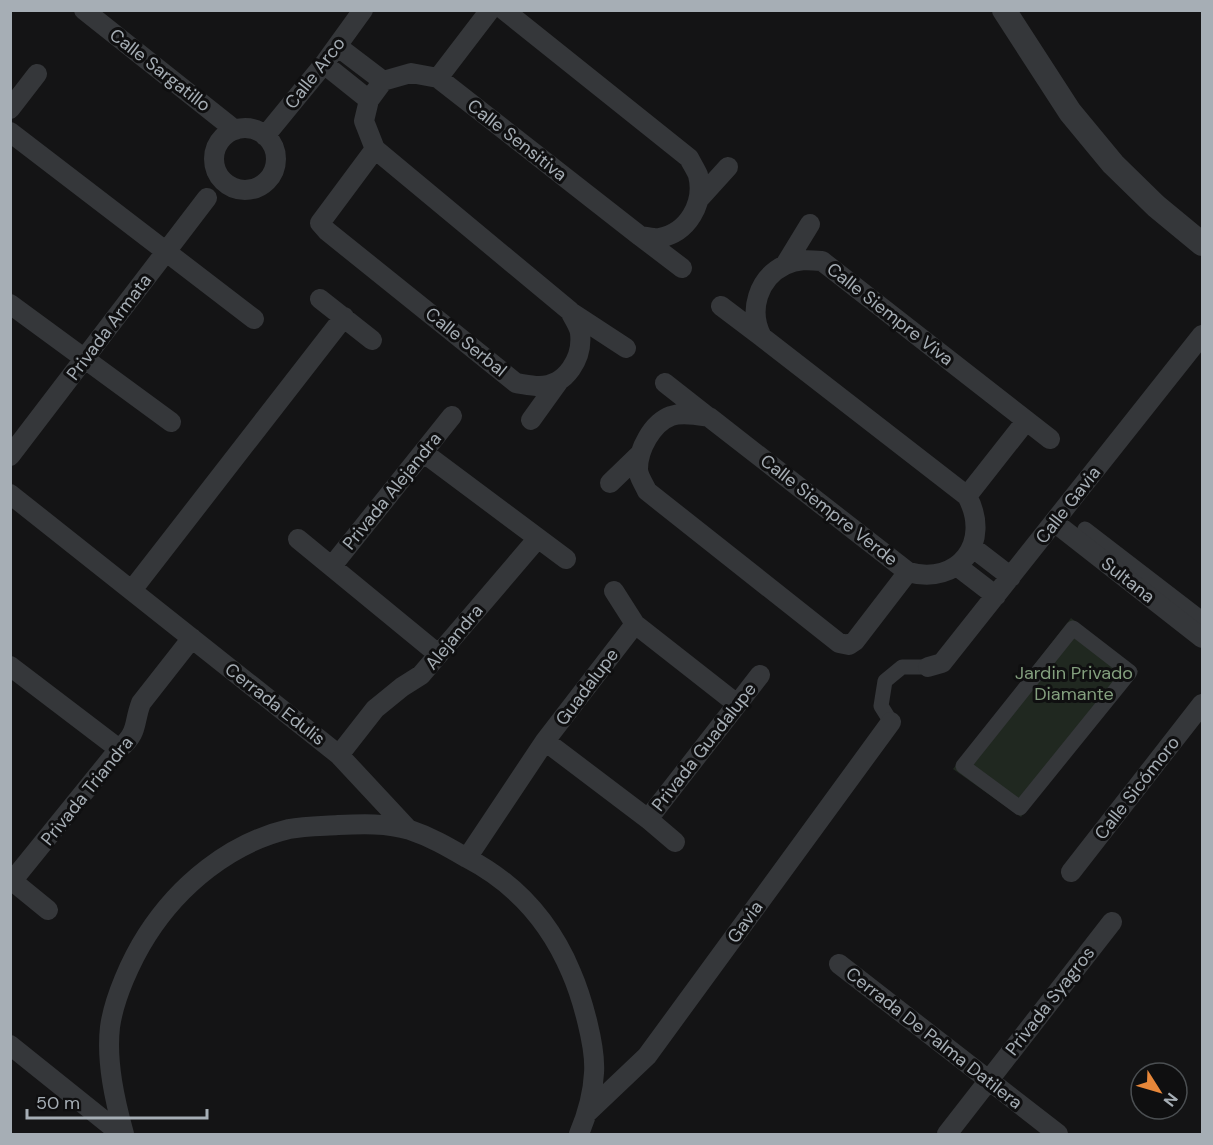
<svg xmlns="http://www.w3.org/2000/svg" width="1213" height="1145" font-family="'DM Sans',sans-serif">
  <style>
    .green { fill: #202820 }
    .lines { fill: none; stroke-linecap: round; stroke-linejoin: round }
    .pedestrian { stroke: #35373a; stroke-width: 15 }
    .minor { stroke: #35373a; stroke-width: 20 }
    .tertiary { stroke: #35373a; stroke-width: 24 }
    .labels { text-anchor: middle; stroke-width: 6; stroke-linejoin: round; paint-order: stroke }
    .street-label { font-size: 18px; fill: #a6aeb5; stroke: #0f0f10 }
    .park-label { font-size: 18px; fill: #839f7e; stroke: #0f0f10 }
  </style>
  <rect width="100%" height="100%" fill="#141415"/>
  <path class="green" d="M 1071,618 L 1138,671 L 1021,817 L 953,769 Z"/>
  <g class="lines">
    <path class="pedestrian" d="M 1085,529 L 1202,619
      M 1073,628 L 1130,672 L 1020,808 L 963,766 Z
      M 891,722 L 881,706 L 885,681 L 902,667 L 928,667"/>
    <path class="minor" d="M 84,10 L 235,130
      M 337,46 L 383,81
      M 324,64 L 369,100
      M 438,78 L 490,10
      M 10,109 L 37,74
      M214 159a31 31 0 1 1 62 0a31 31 0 1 1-62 0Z
      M 10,132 L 254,319
      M 265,136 L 324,64 L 363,10
      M 375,149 L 320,223 L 327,231 L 516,383 C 523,384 532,386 539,386 C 567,386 583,357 580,333 C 579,326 573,318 570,311 L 375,149 L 364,121 L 369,100 L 383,81 L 411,73 L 438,78 L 640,236 C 646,237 654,239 659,238 C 688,233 705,203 698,175 C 696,170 692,164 689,158 L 504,10
      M 699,199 L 728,167
      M 640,236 L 682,268
      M 785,265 L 810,224
      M 320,299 L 372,340
      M 10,304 L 171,422
      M 721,306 L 762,337
      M 571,312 L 626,348
      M 665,383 L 707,416
      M 531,420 L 559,381
      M 424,453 L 566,559
      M 10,456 L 207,198
      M 610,483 L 640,454
      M 10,494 L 339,755 L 408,829
      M 967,496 L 1026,421
      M 1054,522 L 1202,638
      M 298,539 L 438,654
      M 972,547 L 1011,577
      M 332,566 L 452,416
      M 957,566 L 996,596
      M 908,572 L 855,641 L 849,645 L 839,643 L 647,491 C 644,484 638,476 638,469 C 638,450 652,423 671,416 C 683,412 697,415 709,417 L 908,572 C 959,586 992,542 967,496 L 762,337 C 748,311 758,278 785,265 C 797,259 809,260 822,261 L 1050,439
      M 132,590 L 344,317
      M 614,591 L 635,624 L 737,704
      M 10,666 L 119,749
      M 928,667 L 942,663 L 1202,335
      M 545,741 L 648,819 L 675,842
      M 339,755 L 375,709 L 402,687 L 421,675 L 538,538
      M 648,819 L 760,675
      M 467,858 L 545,741 L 635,624
      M 1071,872 L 1202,704
      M 10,879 L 48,910
      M 13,880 L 119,749 C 139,732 133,724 141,703 L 192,638
      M 839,964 L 1058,1134
      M 10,1045 L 121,1134
      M 587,1113 L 647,1056 L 891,722
      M 124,1134 C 115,1101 106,1062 110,1027 C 114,998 131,960 147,935 C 179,885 230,843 289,829 C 304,826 322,826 338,825 C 362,824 387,823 410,830 C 431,837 448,847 467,858 C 515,883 550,922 571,972 C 582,997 596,1047 594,1073 C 593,1094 587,1115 579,1134
      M 947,1134 L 1112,922"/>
    <path class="tertiary" d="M 1004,10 L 1070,112 L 1113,164 L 1156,206 L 1202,244"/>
  </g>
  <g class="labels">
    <g class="street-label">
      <text transform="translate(160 70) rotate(38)" y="6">Calle Sargatillo</text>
      <text transform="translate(315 73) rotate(-52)" y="6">Calle Arco</text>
      <text transform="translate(517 140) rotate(38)" y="6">Calle Sensitiva</text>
      <text transform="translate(890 314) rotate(38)" y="6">Calle Siempre Viva</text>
      <text transform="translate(109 327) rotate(-53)" y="6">Privada Armata</text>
      <text transform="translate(466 342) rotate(39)" y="6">Calle Serbal</text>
      <text transform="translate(392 491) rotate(-51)" y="6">Privada Alejandra</text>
      <text transform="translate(1068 505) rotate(-52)" y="6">Calle Gavia</text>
      <text transform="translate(829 510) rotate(38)" y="6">Calle Siempre Verde</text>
      <text transform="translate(1128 580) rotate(38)" y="6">Sultana</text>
      <text transform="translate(454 637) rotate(-50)" y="6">Alejandra</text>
      <text transform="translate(587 687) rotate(-53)" y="6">Guadalupe</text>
      <text transform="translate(275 704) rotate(38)" y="6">Cerrada Edulis</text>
      <text transform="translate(704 747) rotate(-52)" y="6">Privada Guadalupe</text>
      <text transform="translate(1137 788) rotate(-52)" y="6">Calle Sicómoro</text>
      <text transform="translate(87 791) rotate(-51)" y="6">Privada Triandra</text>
      <text transform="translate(745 922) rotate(-54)" y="6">Gavia</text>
      <text transform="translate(1050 1001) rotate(-52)" y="6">Privada Syagros</text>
      <text transform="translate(934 1038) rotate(38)" y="6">Cerrada De Palma Datilera</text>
    </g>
    <g class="park-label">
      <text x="1074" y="679">Jardin Privado<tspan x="1074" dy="21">Diamante</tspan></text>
    </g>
  </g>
  <rect width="1213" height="1145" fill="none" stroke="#a6aeb5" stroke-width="24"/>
  <g transform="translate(1159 1091) rotate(127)"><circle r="28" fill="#0f0f10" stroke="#4b4f52" stroke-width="1.5"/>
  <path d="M0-4.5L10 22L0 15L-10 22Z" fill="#e7873a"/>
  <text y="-9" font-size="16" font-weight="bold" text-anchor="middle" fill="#a6aeb5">N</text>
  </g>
  <path d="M27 1109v9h180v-9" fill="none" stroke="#a6aeb5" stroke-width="3"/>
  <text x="36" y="1109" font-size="18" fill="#a6aeb5" stroke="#0f0f10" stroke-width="4.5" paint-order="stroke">50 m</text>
</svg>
